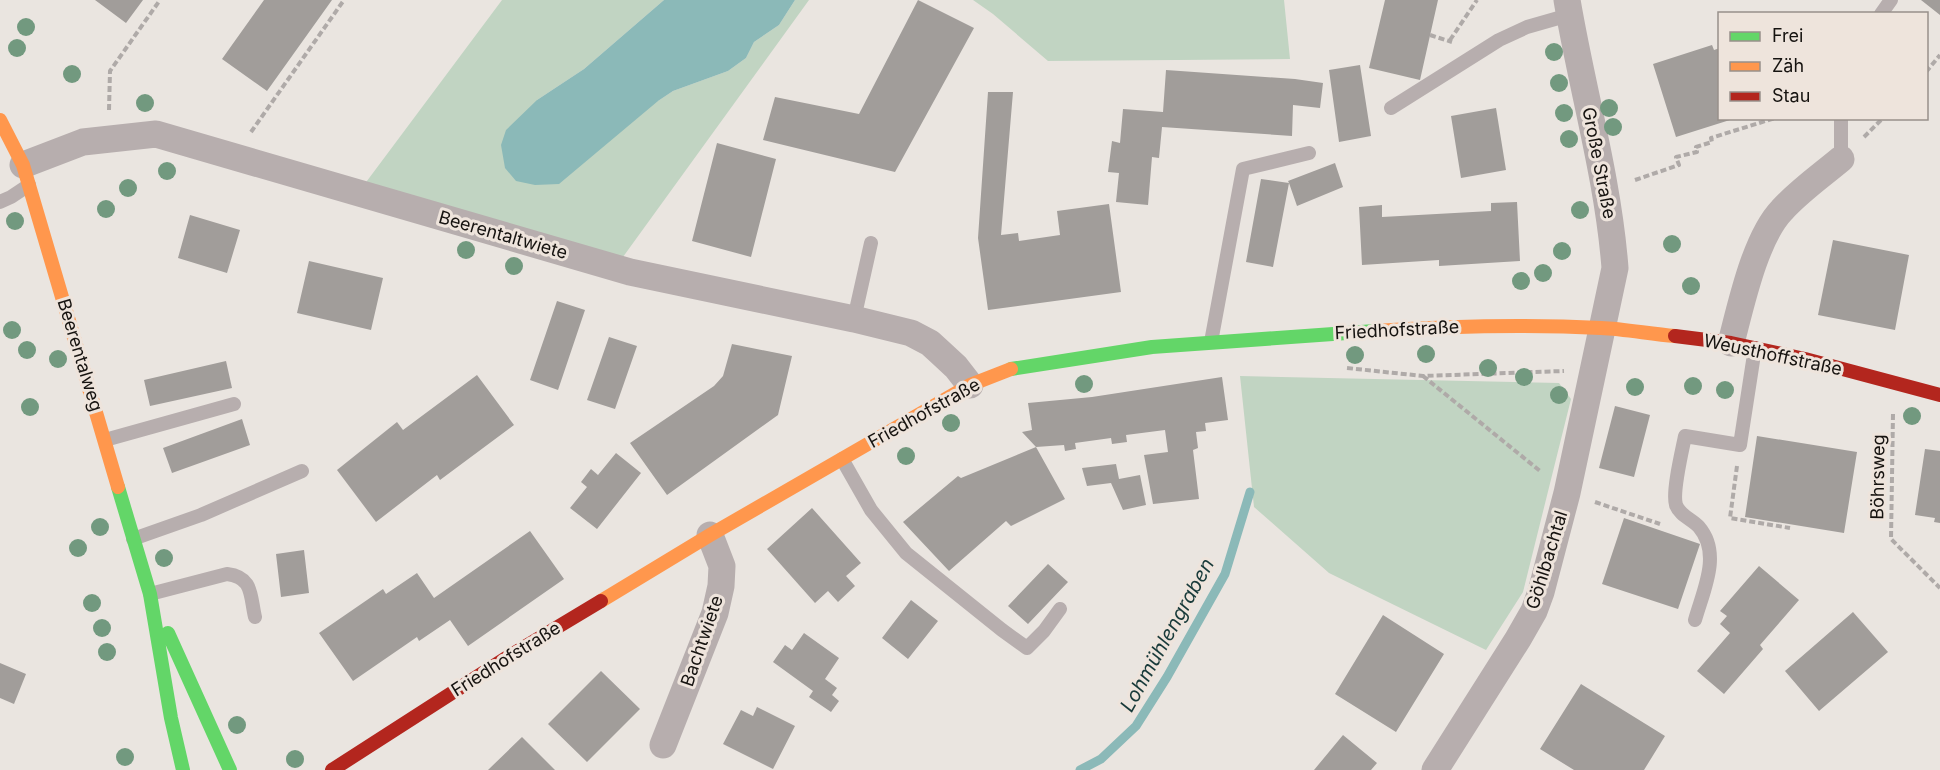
<svg xmlns="http://www.w3.org/2000/svg" width="1940" height="770" font-family="Inter,sans-serif">
  <style>
    .green { fill: #c1d4c2 }
    .water { fill: #8bb9b8 }
    .lines { fill: none; stroke-linecap: round; stroke-linejoin: round }
    .stream { stroke: #8bb9b8; stroke-width: 9 }
    .building { fill: #a19d9a }
    .path { stroke: #afaaa8; stroke-width: 4; stroke-dasharray: 6 3; stroke-linecap: butt }
    .lane { stroke: #b7aeae; stroke-width: 14 }
    .street { stroke: #b7aeae; stroke-width: 27 }
    .fast { stroke: #63d668; stroke-width: 14 }
    .slow { stroke: #ff974d; stroke-width: 14 }
    .jam { stroke: #b3261e; stroke-width: 14 }
    .tree { fill: #72997f }
    .labels { text-anchor: middle; stroke-width: 6; stroke-linejoin: round; paint-order: stroke }
    .street-label { font-size: 18px; fill: #161310; stroke: #eee4dc }
    .water-label { font-size: 20px; font-style: italic; fill: #183a3a; stroke: #eee4dc }
  </style>
  <rect width="100%" height="100%" fill="#eae5e0"/>
  <path class="green" d="M 502,0 L 664,0 L 584,69 L 537,100 L 658,101 L 673,91 L 728,71 L 746,58 L 754,42 L 779,25 L 795,0 L 809,0 L 615,268 L 358,193 Z
    M 973,0 L 1284,0 L 1290,59 L 1048,61 L 993,14 Z
    M 1240,376 L 1559,383 L 1571,399 L 1523,592 L 1486,650 L 1329,573 L 1254,507 Z"/>
  <path class="water" d="M 664,0 L 795,0 L 779,25 L 754,42 L 746,58 L 728,71 L 673,91 L 658,101 L 559,184 L 535,185 L 516,181 L 505,168 L 501,145 L 506,130 L 537,100 L 584,69 Z"/>
  <g class="lines">
    <path class="stream" d="M 1080,770 L 1101,759 L 1136,726 L 1167,677 L 1225,574 L 1250,492"/>
  </g>
  <path class="building" d="M 95,0 L 143,0 L 126,23 Z
    M 264,0 L 332,0 L 267,91 L 222,59 Z
    M 918,0 L 974,28 L 895,172 L 763,140 L 775,97 L 859,114 Z
    M 1385,0 L 1438,0 L 1420,80 L 1369,68 Z
    M 1921,0 L 1940,0 L 1940,15 Z
    M 1712,45 L 1714,50 L 1720,48 L 1720,118 L 1733,119 L 1676,137 L 1653,64 Z
    M 1360,65 L 1371,136 L 1339,142 L 1329,70 Z
    M 1166,70 L 1295,79 L 1323,83 L 1320,108 L 1293,105 L 1292,136 L 1162,127 L 1159,158 L 1152,157 L 1148,205 L 1116,202 L 1119,173 L 1108,172 L 1112,141 L 1120,143 L 1123,109 L 1163,112 Z
    M 988,92 L 1013,92 L 1001,235 L 1018,233 L 1019,241 L 1060,235 L 1057,211 L 1109,204 L 1121,292 L 988,310 L 978,238 Z
    M 1496,108 L 1506,170 L 1461,178 L 1451,116 Z
    M 717,143 L 776,159 L 751,257 L 692,241 Z
    M 1335,163 L 1343,187 L 1297,206 L 1289,183 L 1273,267 L 1246,262 L 1261,179 L 1289,183 L 1288,181 Z
    M 1517,202 L 1520,261 L 1439,266 L 1439,260 L 1362,265 L 1359,207 L 1382,205 L 1382,217 L 1491,211 L 1491,203 Z
    M 190,215 L 240,230 L 227,273 L 178,258 Z
    M 1833,240 L 1909,255 L 1895,330 L 1818,315 Z
    M 309,261 L 383,278 L 371,330 L 297,313 Z
    M 557,301 L 585,310 L 558,390 L 530,380 Z
    M 609,337 L 637,346 L 615,409 L 587,400 Z
    M 732,344 L 792,356 L 778,415 L 667,495 L 630,443 L 714,386 L 723,376 Z
    M 226,361 L 232,388 L 150,406 L 144,380 Z
    M 477,375 L 514,425 L 440,480 L 437,475 L 376,522 L 337,470 L 397,422 L 403,430 Z
    M 1222,377 L 1228,420 L 1205,423 L 1206,431 L 1196,432 L 1198,448 L 1193,450 L 1199,499 L 1153,504 L 1144,455 L 1168,452 L 1165,430 L 1126,435 L 1127,442 L 1112,444 L 1111,438 L 1075,443 L 1076,449 L 1065,451 L 1064,445 L 1036,447 L 1022,432 L 1032,430 L 1028,403 L 1092,397 Z
    M 1615,406 L 1650,415 L 1634,477 L 1599,468 Z
    M 242,419 L 250,445 L 172,473 L 163,448 Z
    M 1757,436 L 1857,452 L 1844,533 L 1745,517 Z
    M 1036,447 L 1065,499 L 1011,526 L 1006,521 L 949,571 L 903,522 L 958,476 L 961,478 Z
    M 1925,449 L 1940,451 L 1940,523 L 1934,522 L 1935,518 L 1915,515 Z
    M 616,453 L 641,473 L 597,529 L 570,508 L 587,487 L 581,482 L 591,469 L 598,475 Z
    M 1116,464 L 1119,479 L 1140,475 L 1146,505 L 1123,510 L 1111,483 L 1087,486 L 1082,468 Z
    M 812,508 L 861,563 L 846,576 L 855,586 L 838,602 L 828,591 L 815,603 L 767,549 Z
    M 1624,518 L 1700,544 L 1678,609 L 1602,584 Z
    M 530,531 L 564,579 L 468,646 L 450,620 L 419,641 L 417,637 L 353,681 L 319,633 L 383,589 L 386,594 L 417,573 L 434,598 Z
    M 304,550 L 309,593 L 281,597 L 276,554 Z
    M 1048,564 L 1068,582 L 1028,624 L 1008,606 Z
    M 1759,566 L 1799,600 L 1760,645 L 1763,649 L 1724,694 L 1697,671 L 1730,633 L 1720,624 L 1727,616 L 1720,611 Z
    M 911,600 L 938,621 L 908,659 L 882,638 Z
    M 1853,612 L 1888,652 L 1819,711 L 1785,671 Z
    M 1383,615 L 1444,654 L 1396,732 L 1335,694 Z
    M 804,633 L 839,658 L 825,679 L 837,688 L 832,695 L 839,701 L 831,712 L 809,697 L 813,691 L 773,662 L 785,645 L 792,650 Z
    M 0,663 L 26,674 L 14,704 L 0,698 Z
    M 601,671 L 640,709 L 587,762 L 548,724 Z
    M 1581,684 L 1665,736 L 1644,770 L 1574,770 L 1540,749 Z
    M 757,707 L 795,726 L 773,769 L 723,744 L 741,710 L 753,716 Z
    M 1343,735 L 1377,763 L 1371,770 L 1314,770 Z
    M 522,737 L 555,770 L 488,770 Z"/>
  <g class="lines">
    <path class="path" d="M 1430,35 L 1452,42
      M 1450,40 L 1477,0
      M 1926,72 L 1940,55
      M 109,110 L 110,71 L 160,0
      M 251,132 L 344,0
      M 1864,137 L 1883,118
      M 1635,180 L 1679,165 L 1676,157 L 1697,152 L 1696,147 L 1712,142 L 1711,138 L 1775,118
      M 1347,368 L 1423,376 L 1564,371
      M 1423,376 L 1540,471
      M 1893,414 L 1891,539 L 1940,588
      M 1737,466 L 1730,518 L 1790,528
      M 1595,502 L 1660,524"/>
    <path class="lane" d="M 1881,14 L 1891,0
      M 1391,108 L 1499,40 L 1527,27 L 1569,15
      M 1841,118 L 1841,159
      M 0,202 L 11,197 L 29,185
      M 854,319 L 871,243
      M 1211,342 L 1243,169 L 1309,153
      M 105,440 L 234,404
      M 842,459 L 871,510 L 906,553 L 1002,630 L 1027,648 L 1044,631 L 1060,609
      M 133,539 L 201,515 L 302,471
      M 150,594 L 227,574 C 253,577 250,595 255,617
      M 1695,620 C 1703,591 1722,554 1699,527 C 1692,519 1680,516 1676,505 C 1672,492 1682,451 1685,436 L 1740,445 L 1755,348"/>
    <path class="street" d="M 23,165 L 83,142 L 156,134 L 630,272 L 854,319 L 911,333 L 930,343 L 942,354 L 956,367 L 970,385
      M 1731,343 C 1741,305 1755,238 1782,210 C 1799,191 1822,175 1841,159
      M 663,745 L 715,613 L 721,586 L 722,566 L 710,535
      M 1435,770 L 1518,639 L 1534,611 L 1541,592 L 1567,493 L 1615,268 C 1608,177 1582,89 1567,0"/>
    <path class="fast" d="M 1011,369 L 1152,347 L 1375,331
      M 118,487 L 150,594 L 171,718 L 183,770
      M 168,633 L 230,770"/>
    <path class="slow" d="M 0,120 L 23,165 L 118,487
      M 1375,331 C 1450,326 1525,324 1601,328 C 1625,329 1650,334 1675,336
      M 601,601 L 710,535 L 970,385 L 1011,369"/>
    <path class="jam" d="M 1675,336 L 1731,343 L 1805,359 L 1940,395
      M 332,770 L 511,655 L 601,601"/>
  </g>
  <g class="tree">
    <circle cx="26" cy="27" r="9"/>
    <circle cx="17" cy="48" r="9"/>
    <circle cx="1554" cy="52" r="9"/>
    <circle cx="72" cy="74" r="9"/>
    <circle cx="1559" cy="83" r="9"/>
    <circle cx="145" cy="103" r="9"/>
    <circle cx="1609" cy="108" r="9"/>
    <circle cx="1564" cy="113" r="9"/>
    <circle cx="1613" cy="127" r="9"/>
    <circle cx="1569" cy="139" r="9"/>
    <circle cx="167" cy="171" r="9"/>
    <circle cx="128" cy="188" r="9"/>
    <circle cx="106" cy="209" r="9"/>
    <circle cx="1580" cy="210" r="9"/>
    <circle cx="15" cy="221" r="9"/>
    <circle cx="1672" cy="244" r="9"/>
    <circle cx="466" cy="250" r="9"/>
    <circle cx="1562" cy="251" r="9"/>
    <circle cx="514" cy="266" r="9"/>
    <circle cx="1543" cy="273" r="9"/>
    <circle cx="1521" cy="281" r="9"/>
    <circle cx="1691" cy="286" r="9"/>
    <circle cx="12" cy="330" r="9"/>
    <circle cx="27" cy="350" r="9"/>
    <circle cx="1426" cy="354" r="9"/>
    <circle cx="1355" cy="355" r="9"/>
    <circle cx="58" cy="359" r="9"/>
    <circle cx="1488" cy="368" r="9"/>
    <circle cx="1524" cy="377" r="9"/>
    <circle cx="1084" cy="384" r="9"/>
    <circle cx="1693" cy="386" r="9"/>
    <circle cx="1635" cy="387" r="9"/>
    <circle cx="1725" cy="390" r="9"/>
    <circle cx="1559" cy="395" r="9"/>
    <circle cx="30" cy="407" r="9"/>
    <circle cx="1912" cy="416" r="9"/>
    <circle cx="951" cy="423" r="9"/>
    <circle cx="906" cy="456" r="9"/>
    <circle cx="100" cy="527" r="9"/>
    <circle cx="78" cy="548" r="9"/>
    <circle cx="164" cy="558" r="9"/>
    <circle cx="92" cy="603" r="9"/>
    <circle cx="102" cy="628" r="9"/>
    <circle cx="107" cy="652" r="9"/>
    <circle cx="237" cy="725" r="9"/>
    <circle cx="125" cy="757" r="9"/>
    <circle cx="295" cy="759" r="9"/>
  </g>
  <g class="labels">
    <g class="street-label">
      <text transform="translate(1599 163) rotate(79)" y="6">Große Straße</text>
      <text transform="translate(503 235) rotate(16)" y="6">Beerentaltwiete</text>
      <text transform="translate(1397 330) rotate(-3)" y="6">Friedhofstraße</text>
      <text transform="translate(80 355) rotate(73)" y="6">Beerentalweg</text>
      <text transform="translate(1773 355) rotate(12)" y="6">Weusthoffstraße</text>
      <text transform="translate(924 413) rotate(-29)" y="6">Friedhofstraße</text>
      <text transform="translate(1878 477) rotate(-89)" y="6">Böhrsweg</text>
      <text transform="translate(1547 560) rotate(-73)" y="6">Göhlbachtal</text>
      <text transform="translate(702 641) rotate(-71)" y="6">Bachtwiete</text>
      <text transform="translate(506 659) rotate(-32)" y="6">Friedhofstraße</text>
    </g>
    <g class="water-label">
      <text transform="translate(1167 635) rotate(-61)" y="7">Lohmühlengraben</text>
    </g>
  </g>
  <rect x="1718" y="12" width="210" height="108" fill="#eee4dc" stroke="#98908a" stroke-width="1.5"/>
  <rect x="1730" y="32" width="30" height="9" fill="#63d668" stroke="#98908a" stroke-width="1.5"/>
  <text x="1772" y="42" font-size="18" fill="#161310">Frei</text>
  <rect x="1730" y="62" width="30" height="9" fill="#ff974d" stroke="#98908a" stroke-width="1.5"/>
  <text x="1772" y="72" font-size="18" fill="#161310">Zäh</text>
  <rect x="1730" y="92" width="30" height="9" fill="#b3261e" stroke="#98908a" stroke-width="1.5"/>
  <text x="1772" y="102" font-size="18" fill="#161310">Stau</text>
</svg>
